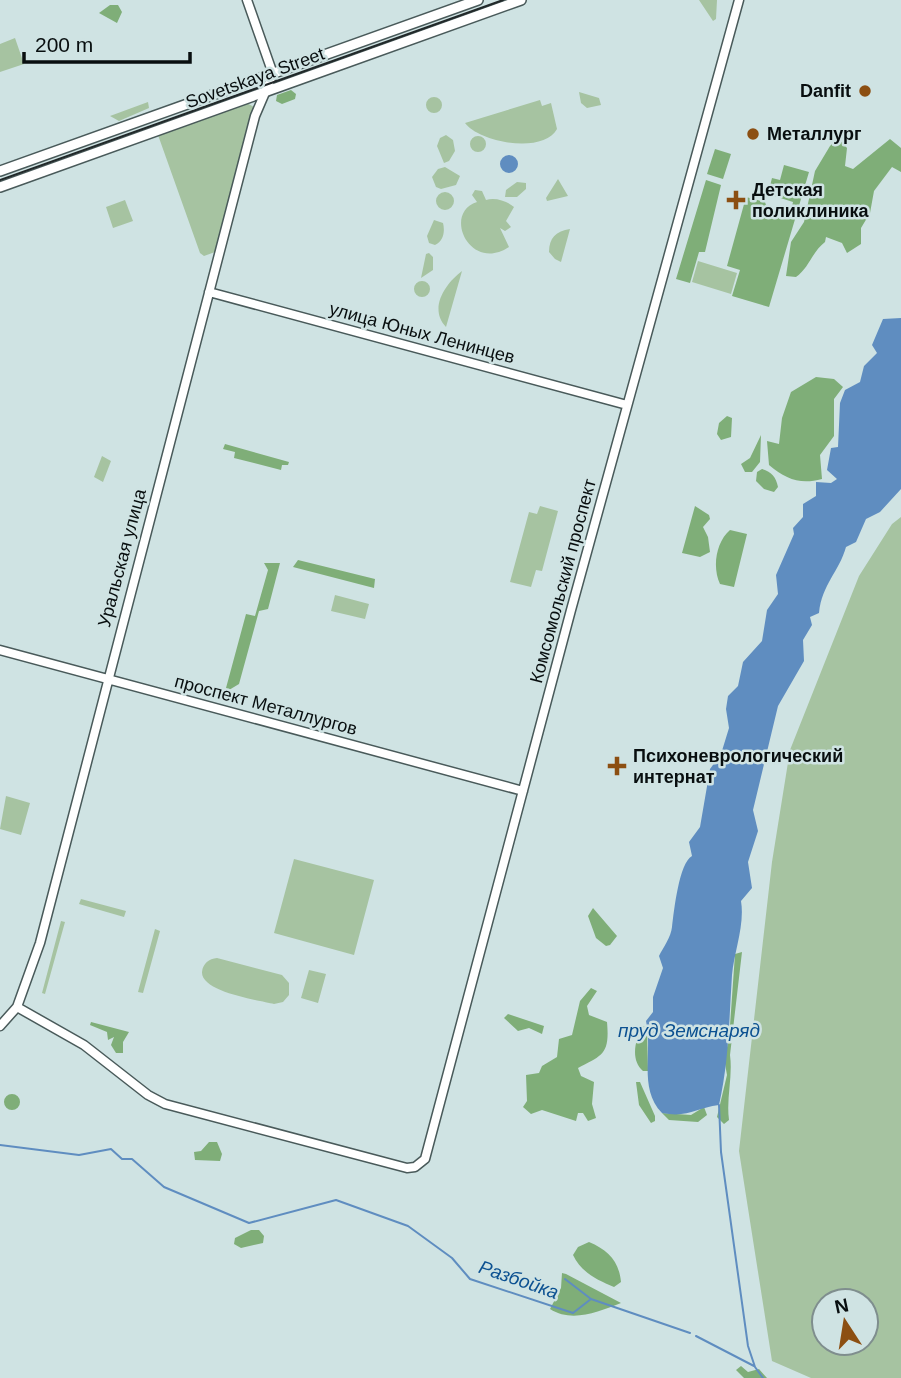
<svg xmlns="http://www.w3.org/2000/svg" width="901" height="1378" font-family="Helvetica,sans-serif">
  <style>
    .green { fill: #a6c3a1; fill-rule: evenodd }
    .forest { fill: #7fae78 }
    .water { fill: #5f8dc0 }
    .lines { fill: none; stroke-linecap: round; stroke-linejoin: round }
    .stream { stroke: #5f8dc0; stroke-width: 2 }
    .tertiary-casing { stroke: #495a5a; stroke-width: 11 }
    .secondary-casing { stroke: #495a5a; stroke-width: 12 }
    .tertiary { stroke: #fff; stroke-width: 8 }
    .secondary { stroke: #fff; stroke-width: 9 }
    .tram { stroke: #212829; stroke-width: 2 }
    .poi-dot { fill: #8c4f12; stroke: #cfe3e3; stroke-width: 2.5 }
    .labels { text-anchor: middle; stroke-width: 5; stroke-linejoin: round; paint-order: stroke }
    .street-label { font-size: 18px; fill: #080e0f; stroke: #cfe3e3 }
    .poi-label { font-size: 18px; font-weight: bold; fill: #080e0f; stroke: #cfe3e3; text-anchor: start }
    .water-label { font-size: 19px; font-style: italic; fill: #0c5191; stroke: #cfe3e3 }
  </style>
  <rect width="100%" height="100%" fill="#cfe3e3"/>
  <path class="green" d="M 699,0 L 717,0 L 716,19 L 713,21 Z
    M 15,38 L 24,64 L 0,72 L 0,44 Z
    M 579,92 L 599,98 L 601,105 L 587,108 L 581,103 Z
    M426 105a8 8 0 1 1 16 0a8 8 0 1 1-16 0Z
    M 540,100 L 542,106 L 551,103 L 557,129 C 544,154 480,143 465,123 Z
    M 148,102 L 149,108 L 119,121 L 110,116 Z
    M 245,102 L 254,107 L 215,252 L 204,256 L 200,253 L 158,135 L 160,132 Z
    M 446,135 L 453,140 L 455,151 L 449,161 L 444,163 L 437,146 L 440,138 Z
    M470 144a8 8 0 1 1 16 0a8 8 0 1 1-16 0Z
    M 445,167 L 460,176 L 456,185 L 441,189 L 436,187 L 432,177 L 438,169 Z
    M 558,179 L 568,196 L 547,201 L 546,198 Z
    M 517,182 L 526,183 L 526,189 L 517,197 L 505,197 L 506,190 Z
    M 475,190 L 482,191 L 486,200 C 495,197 507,201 514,207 L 506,221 L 511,227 L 505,231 L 500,228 L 509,247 C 470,273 442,213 477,202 L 472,195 Z
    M436 201a9 9 0 1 1 18 0a9 9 0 1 1-18 0Z
    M 125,200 L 133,221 L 113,228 L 106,207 Z
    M 434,220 L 443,223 C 445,231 444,241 435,245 L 429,243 L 427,236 Z
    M 570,229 L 561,262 L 555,259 L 549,252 C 549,238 556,231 570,229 Z
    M 429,253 L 433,257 L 433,270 L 421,278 L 426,254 Z
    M 698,261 L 737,273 L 731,294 L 692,282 Z
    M 462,271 L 446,327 C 428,308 446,283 462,271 Z
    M414 289a8 8 0 1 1 16 0a8 8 0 1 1-16 0Z
    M 102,456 L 111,461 L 103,482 L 94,477 Z
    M 540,506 L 558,511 L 542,571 L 536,570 L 531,587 L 510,582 L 529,512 L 537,514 Z
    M 901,517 L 901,1378 L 811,1378 L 772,1361 L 739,1151 L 772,862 L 790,750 L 859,576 L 892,524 ZM 824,1301 L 866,1301 L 866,1343 L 824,1343 Z
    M 335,595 L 369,604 L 365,619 L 331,611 Z
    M 6,796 L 30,803 L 21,835 L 0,829 Z
    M 294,859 L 374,880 L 354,955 L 274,933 Z
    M 81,899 L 126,911 L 124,917 L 79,904 Z
    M 61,921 L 65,922 L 45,994 L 42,993 Z
    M 155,929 L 160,931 L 143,993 L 138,992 Z
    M 217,958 L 282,975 L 289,983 L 289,995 L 283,1002 L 274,1004 C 258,1000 201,992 202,972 C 203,963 209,959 217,958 Z
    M 309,970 L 326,974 L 318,1003 L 301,998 Z"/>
  <path class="forest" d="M 110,5 L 118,5 L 122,12 L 117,23 L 99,13 Z
    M 291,90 L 296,94 L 295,99 L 282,104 L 276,101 L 277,95 Z
    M 838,138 L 847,148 L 845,166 L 853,169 L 890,139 L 901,148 L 901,172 L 892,167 L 874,191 L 870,213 L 861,228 L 861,244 L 847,253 L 842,243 L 826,237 L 825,242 C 812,252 809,268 796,277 L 786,276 L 791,242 L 804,222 L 815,171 L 830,146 Z
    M 715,149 L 731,154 L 723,179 L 707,174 Z
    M 784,165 L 809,172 L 769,307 L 732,296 L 740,270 L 727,266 L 746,197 L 765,202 L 767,208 L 790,215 L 793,202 L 768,194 L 772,178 L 780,180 Z
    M 706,180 L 721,185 L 705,252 L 699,252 L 690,283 L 676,279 Z
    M 816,377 L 834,379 L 843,387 L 834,399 L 834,436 L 820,455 L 822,479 C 800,485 786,479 769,465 L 767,441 L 779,444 L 782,418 L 791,392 Z
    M 727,416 L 732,418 L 731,437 L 721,440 L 717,434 L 719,423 Z
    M 761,435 L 760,462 L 752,472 L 745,472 L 741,464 L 750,458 Z
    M 225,444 L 289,462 L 288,465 L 282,465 L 281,470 L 234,458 L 235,452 L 223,449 Z
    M 762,469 C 772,472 776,477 778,487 L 774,492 L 764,489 L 756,481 L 757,472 Z
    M 695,506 L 709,515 L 710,519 L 703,527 L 708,537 L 710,552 L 700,557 L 682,553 Z
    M 730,530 L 747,534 L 734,587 L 720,584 C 712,567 716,542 730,530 Z
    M 298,560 L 375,579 L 374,588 L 293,567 Z
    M 264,563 L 280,563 L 268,609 L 259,611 L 239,684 L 229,690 L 226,688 L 246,614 L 255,616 L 268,570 Z
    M 593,908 L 617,936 L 610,945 L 606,946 L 596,938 L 588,916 Z
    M 742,952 L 730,1055 C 733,1077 726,1098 729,1120 L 724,1124 L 717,1117 L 727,1075 L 724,1058 L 729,1040 L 735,954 Z
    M 591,988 L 597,991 L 587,1006 L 589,1015 L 607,1022 C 610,1055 602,1055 578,1068 L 581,1076 L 594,1082 L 592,1104 L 596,1118 L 588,1121 L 583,1113 L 578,1113 L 576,1121 L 542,1110 L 531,1114 L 523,1107 L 527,1101 L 526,1075 L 539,1073 L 542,1066 L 557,1057 L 559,1039 L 572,1035 L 580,1001 Z
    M 508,1014 L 544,1026 L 542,1034 L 529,1028 L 518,1031 L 504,1018 Z
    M 91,1022 L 129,1032 L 123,1042 L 123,1053 L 116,1053 L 111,1045 L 114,1037 L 108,1040 L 107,1032 L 90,1025 Z
    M 643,1026 L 647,1028 L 648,1071 L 643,1071 C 630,1060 635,1039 643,1026 Z
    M 636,1082 L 640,1082 L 655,1116 L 655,1121 L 651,1123 L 639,1105 Z
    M4 1102a8 8 0 1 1 16 0a8 8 0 1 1-16 0Z
    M 704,1107 L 707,1115 L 698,1122 L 669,1120 L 662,1113 L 691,1115 Z
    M 209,1142 L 217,1142 L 222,1154 L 220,1161 L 195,1160 L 194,1152 L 201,1151 Z
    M 251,1230 L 259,1230 L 264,1236 L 263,1243 L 241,1248 L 234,1244 L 235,1238 Z
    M 589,1242 C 608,1250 619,1261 621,1282 L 614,1287 C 597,1280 581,1272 573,1255 L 578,1247 Z
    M 562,1273 L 566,1274 L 621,1303 C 598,1312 572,1323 550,1309 L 561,1288 Z
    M 741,1366 L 748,1372 L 759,1369 L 767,1378 L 744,1378 L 736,1370 Z"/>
  <path class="water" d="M500 164a9 9 0 1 1 18 0a9 9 0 1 1-18 0Z
    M 901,318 L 901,489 L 880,512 L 866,519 L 856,542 L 846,547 C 839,572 822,584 819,613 L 810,617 L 812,625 L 803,640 L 804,661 L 778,706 L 753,810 L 758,831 L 748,862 L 752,888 L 741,901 C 745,925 734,952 732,975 C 729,1020 729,1061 719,1105 C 696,1108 688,1118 662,1113 C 638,1088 653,1053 646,1021 L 653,1012 L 653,997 L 663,968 L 659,956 C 663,948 671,937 672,927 C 674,911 679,863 692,856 L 689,842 L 700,827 L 710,769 L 721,754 L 729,728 L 726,709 L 728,696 L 738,686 L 743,662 L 762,641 L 767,610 L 778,594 L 776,575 L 794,534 L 793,528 L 803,517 L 803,504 L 816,496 L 816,482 L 831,483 L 837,479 L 827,470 L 831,448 L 838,447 L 840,403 L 845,390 L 860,382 L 864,366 L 877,353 L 872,345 L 883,319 Z"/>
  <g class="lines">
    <path class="stream" d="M 719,1105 L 721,1152 L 748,1346 L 755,1367 L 763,1378
      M 0,1145 L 79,1155 L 111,1149 L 122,1159 L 132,1159 L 164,1187 L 249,1223 L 336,1200 L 408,1226 L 452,1258 L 470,1279 L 573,1313 L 591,1299 L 690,1333
      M 565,1279 L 591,1299
      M 696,1336 L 754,1366"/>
    <defs>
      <path id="tertiary" d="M 209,292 L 627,405
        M 0,650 L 523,791
        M 17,1007 L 84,1045 L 148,1095 L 165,1104 L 407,1168 L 415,1167 L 425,1159 L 571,610 L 739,0
        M 0,1026 L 17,1007 L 40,943 L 255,116 L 273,74 L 247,0"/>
      <path id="secondary" d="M 0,171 L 478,0
        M 0,187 L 521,0"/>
    </defs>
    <use href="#tertiary" class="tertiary-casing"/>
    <use href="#secondary" class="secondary-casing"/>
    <use href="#tertiary" class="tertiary"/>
    <use href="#secondary" class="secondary"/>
    <path class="tram" d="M 0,180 L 503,0"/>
  </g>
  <g class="poi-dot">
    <circle cx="865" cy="91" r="7"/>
    <circle cx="753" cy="134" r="7"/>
    <path d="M732.5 189.5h7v7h7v7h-7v7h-7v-7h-7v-7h7z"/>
    <path d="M613.5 755.5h7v7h7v7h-7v7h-7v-7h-7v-7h7z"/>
  </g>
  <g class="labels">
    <g class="street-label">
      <text transform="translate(255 78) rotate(-20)" y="6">Sovetskaya Street</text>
      <text transform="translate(422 333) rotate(15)" y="6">улица Юных Ленинцев</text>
      <text transform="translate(122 558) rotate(-75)" y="6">Уральская улица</text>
      <text transform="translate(563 581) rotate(-75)" y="6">Комсомольский проспект</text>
      <text transform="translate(266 705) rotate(15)" y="6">проспект Металлургов</text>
    </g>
    <g class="poi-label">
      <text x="851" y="97" text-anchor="end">Danfit</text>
      <text x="767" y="140">Металлург</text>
      <text x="752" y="196">Детская<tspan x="752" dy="21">поликлиника</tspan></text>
      <text x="633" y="762">Психоневрологический<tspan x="633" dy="21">интернат</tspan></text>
    </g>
    <g class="water-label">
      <text x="689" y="1037">пруд Земснаряд</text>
      <text transform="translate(519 1279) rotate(19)" y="7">Разбойка</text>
    </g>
  </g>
  <g transform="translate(845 1322) rotate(348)"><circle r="33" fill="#cfe3e3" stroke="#7f8e8e" stroke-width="2"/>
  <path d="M0-5L12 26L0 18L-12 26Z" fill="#8c4f12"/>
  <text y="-10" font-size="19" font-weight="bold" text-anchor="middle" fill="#080e0f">N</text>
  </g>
  <path d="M24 52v10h166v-10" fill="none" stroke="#080e0f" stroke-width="3.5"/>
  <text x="35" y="52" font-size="21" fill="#080e0f" stroke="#cfe3e3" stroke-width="5" paint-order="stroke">200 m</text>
</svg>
